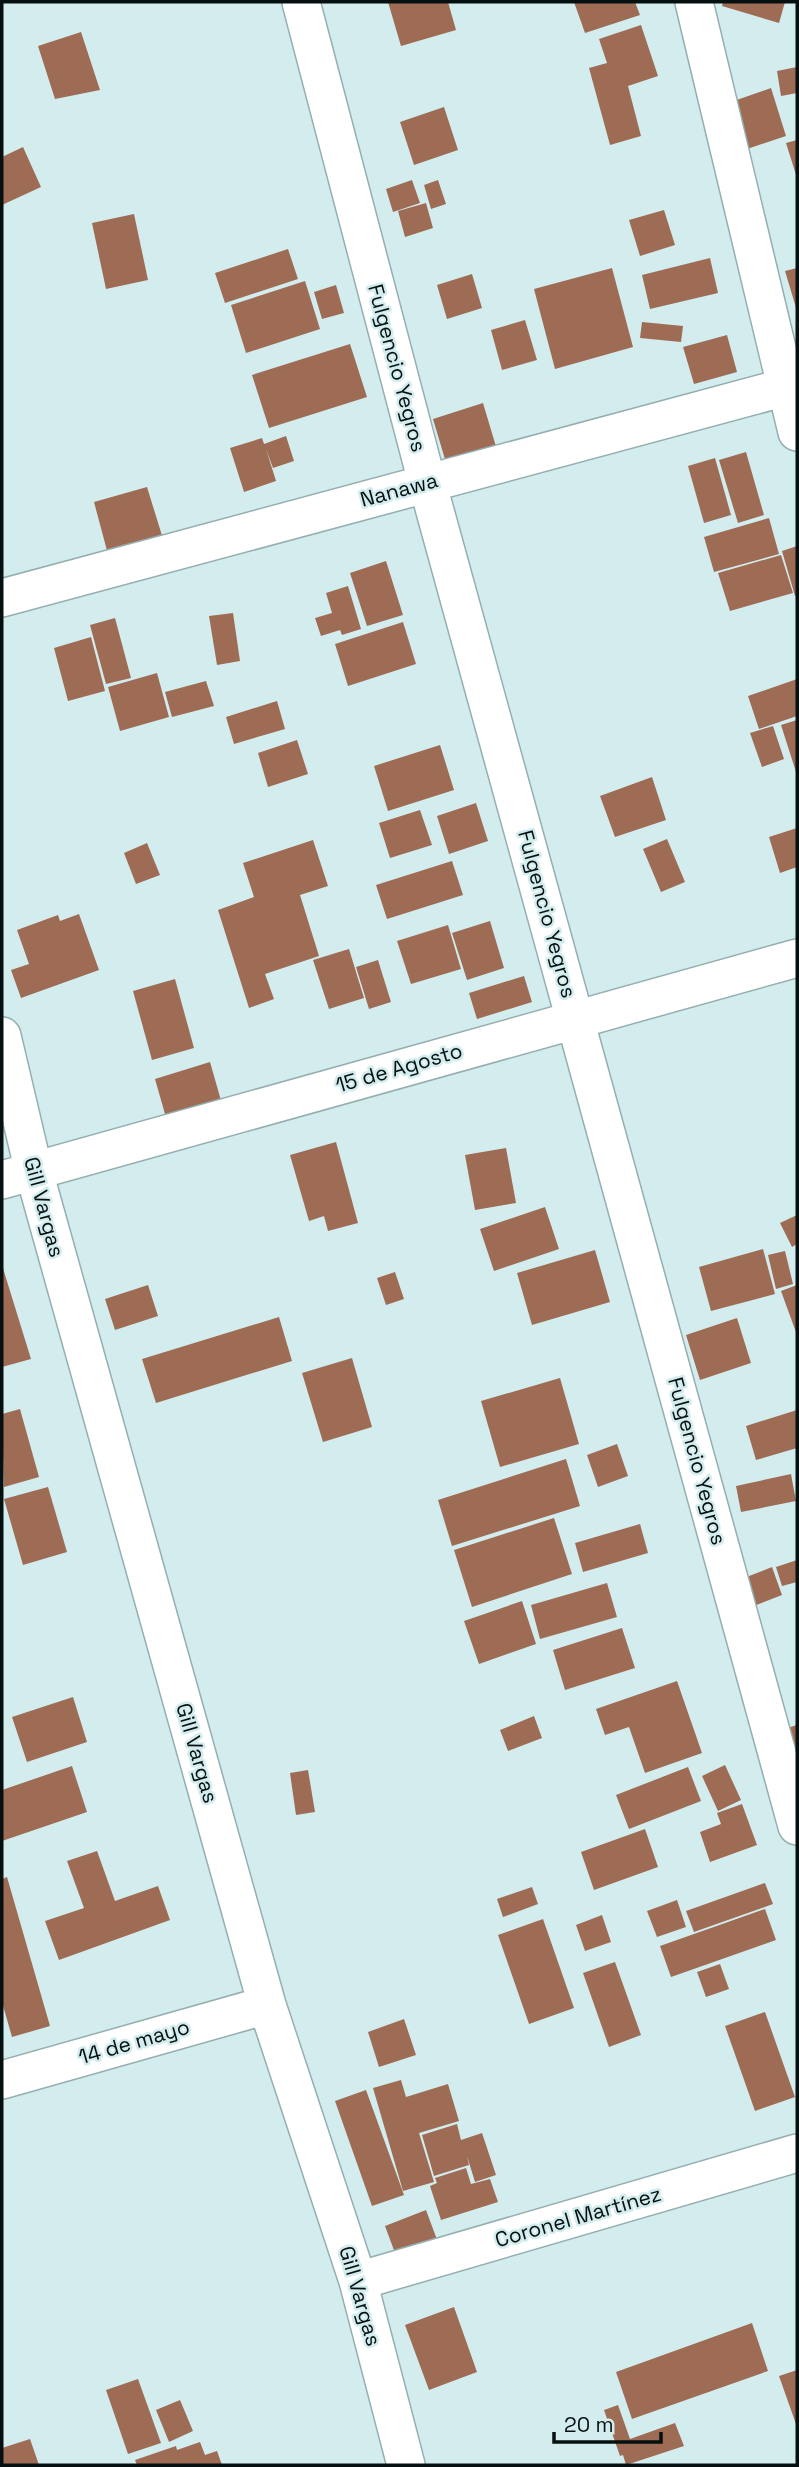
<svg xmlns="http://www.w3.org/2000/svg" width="799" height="2467" font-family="'Space Grotesk',sans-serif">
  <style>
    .building { fill: #9e6b54 }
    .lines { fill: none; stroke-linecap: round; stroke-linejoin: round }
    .minor-casing { stroke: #95aeb0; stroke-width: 40 }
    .minor { stroke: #fff; stroke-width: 37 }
    .labels { text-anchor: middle; stroke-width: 5; stroke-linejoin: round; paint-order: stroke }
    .street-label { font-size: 21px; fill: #071011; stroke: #d3edef }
  </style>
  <rect width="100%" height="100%" fill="#d3edef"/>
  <path class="building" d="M 388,2 L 448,2 L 456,30 L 401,46 Z
    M 574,2 L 635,2 L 640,15 L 585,33 Z
    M 723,2 L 785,2 L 779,23 L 722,6 Z
    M 641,25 L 658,76 L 628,86 L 641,136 L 610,145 L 589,68 L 607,63 L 599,39 Z
    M 81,32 L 100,90 L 55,99 L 38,46 Z
    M 797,67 L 797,93 L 781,96 L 777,71 Z
    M 771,88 L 786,136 L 744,150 L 728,103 Z
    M 444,107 L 458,150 L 414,165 L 400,122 Z
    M 797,140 L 797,178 L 786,143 Z
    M 23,147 L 41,187 L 2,205 L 2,157 Z
    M 412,180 L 420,203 L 393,212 L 386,189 Z
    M 438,180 L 446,204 L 431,209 L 424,185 Z
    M 426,203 L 433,228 L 405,237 L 398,211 Z
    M 664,210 L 675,245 L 640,256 L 629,220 Z
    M 134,214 L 148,280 L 106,289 L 92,223 Z
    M 288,249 L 298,279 L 225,303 L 215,273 Z
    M 710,258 L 718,293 L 650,309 L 642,275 Z
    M 612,268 L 633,347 L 555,369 L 534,289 Z
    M 797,268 L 797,311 L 785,271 Z
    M 472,274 L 482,308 L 447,319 L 437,285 Z
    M 305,281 L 320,329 L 246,353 L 231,305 Z
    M 336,285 L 344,313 L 322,319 L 314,292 Z
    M 525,320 L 537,360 L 502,370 L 491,330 Z
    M 642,322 L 683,326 L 681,342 L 640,338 Z
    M 727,335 L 737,372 L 694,384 L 683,347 Z
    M 350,344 L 367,397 L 269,428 L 252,375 Z
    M 483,403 L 497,450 L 447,466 L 433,419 Z
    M 286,436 L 294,461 L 273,468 L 266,449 L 276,481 L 244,492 L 230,448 L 262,438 L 264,444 Z
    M 746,452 L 764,515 L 738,523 L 719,460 Z
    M 715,458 L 731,515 L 704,523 L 688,466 Z
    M 147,487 L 164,542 L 109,558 L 94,502 Z
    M 769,518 L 779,554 L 714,572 L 704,537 Z
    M 797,546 L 797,595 L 795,596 L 782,551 Z
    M 781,555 L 793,593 L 730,611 L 718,573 Z
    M 386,561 L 403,615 L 367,626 L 350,573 Z
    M 348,586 L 361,629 L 342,635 L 340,630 L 321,636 L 315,618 L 332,613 L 326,593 Z
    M 233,613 L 240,661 L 217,665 L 209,616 Z
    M 115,618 L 131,678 L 106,684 L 90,625 Z
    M 403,622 L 416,664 L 348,686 L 335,644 Z
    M 91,637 L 105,691 L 68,701 L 54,648 Z
    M 157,673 L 169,717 L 120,731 L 108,687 Z
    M 797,679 L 797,716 L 759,729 L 748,696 Z
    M 206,681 L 214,706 L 172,717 L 165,692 Z
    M 277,701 L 285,729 L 234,744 L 226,717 Z
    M 797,720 L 797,775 L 781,725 Z
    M 773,726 L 784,759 L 762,767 L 750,733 Z
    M 297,740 L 308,774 L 268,787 L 258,753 Z
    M 440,745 L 454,790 L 388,811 L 374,766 Z
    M 652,777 L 666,820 L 615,837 L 600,796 Z
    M 476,803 L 488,841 L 449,854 L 437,816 Z
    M 420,810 L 432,845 L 390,858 L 379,823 Z
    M 797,828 L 797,867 L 780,873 L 769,837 Z
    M 667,839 L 685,882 L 661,892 L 643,849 Z
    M 313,840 L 328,886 L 300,895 L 319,956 L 265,974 L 274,999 L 249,1008 L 218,910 L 254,897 L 243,863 Z
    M 147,843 L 160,875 L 136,884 L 124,853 Z
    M 452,861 L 463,895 L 387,919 L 376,885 Z
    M 79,914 L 99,970 L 21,998 L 11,970 L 29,964 L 17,930 L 58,915 L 60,921 Z
    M 490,921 L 504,968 L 467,980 L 452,933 Z
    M 448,925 L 461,969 L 411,984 L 397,941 Z
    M 349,949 L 364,998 L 329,1009 L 313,960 Z
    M 378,960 L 391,1002 L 369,1009 L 356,967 Z
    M 524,976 L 532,1002 L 477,1019 L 469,993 Z
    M 175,979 L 194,1048 L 152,1060 L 133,991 Z
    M 210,1062 L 222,1104 L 167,1121 L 155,1079 Z
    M 336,1142 L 358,1223 L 328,1231 L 324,1216 L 309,1221 L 290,1155 Z
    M 506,1148 L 516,1203 L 475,1210 L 465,1155 Z
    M 545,1207 L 559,1249 L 494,1271 L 480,1229 Z
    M 797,1215 L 797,1244 L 792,1247 L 780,1223 Z
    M 763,1249 L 775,1294 L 711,1311 L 699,1267 Z
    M 595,1250 L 610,1302 L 532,1325 L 517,1273 Z
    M 785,1251 L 793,1284 L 776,1289 L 768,1255 Z
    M 2,1265 L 31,1359 L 2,1367 Z
    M 395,1272 L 404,1299 L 386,1305 L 377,1278 Z
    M 148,1285 L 158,1316 L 115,1330 L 105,1299 Z
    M 797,1285 L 797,1335 L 781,1291 Z
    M 279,1317 L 292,1361 L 156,1403 L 142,1359 Z
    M 737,1318 L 751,1363 L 700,1380 L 686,1335 Z
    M 352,1358 L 372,1427 L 323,1442 L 302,1373 Z
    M 560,1378 L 579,1444 L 500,1467 L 481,1401 Z
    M 20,1409 L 39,1477 L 4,1487 L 2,1414 Z
    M 797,1410 L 797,1448 L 756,1460 L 746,1426 Z
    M 617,1444 L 628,1476 L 598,1487 L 587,1455 Z
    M 566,1459 L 580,1506 L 452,1546 L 438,1500 Z
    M 791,1474 L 796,1501 L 741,1512 L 736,1486 Z
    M 48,1487 L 67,1552 L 23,1565 L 4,1499 Z
    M 554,1518 L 572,1574 L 472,1607 L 454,1550 Z
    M 640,1524 L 648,1553 L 583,1572 L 575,1543 Z
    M 797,1560 L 797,1582 L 782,1586 L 776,1567 Z
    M 772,1567 L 782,1595 L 754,1606 L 744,1578 Z
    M 607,1583 L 617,1617 L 540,1639 L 531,1605 Z
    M 522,1601 L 536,1644 L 479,1664 L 464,1621 Z
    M 622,1628 L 635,1668 L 565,1690 L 553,1650 Z
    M 677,1681 L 702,1753 L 645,1773 L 629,1727 L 605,1735 L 596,1709 Z
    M 73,1697 L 87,1742 L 27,1762 L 12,1717 Z
    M 534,1716 L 542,1738 L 508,1751 L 500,1730 Z
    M 797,1725 L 797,1756 L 795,1757 L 787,1728 Z
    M 725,1765 L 741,1800 L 718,1811 L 702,1776 Z
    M 72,1766 L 87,1812 L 2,1841 L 2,1790 Z
    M 688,1767 L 701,1801 L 629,1829 L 616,1795 Z
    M 308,1770 L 315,1812 L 296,1815 L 290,1773 Z
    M 742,1804 L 757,1845 L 710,1862 L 700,1832 L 721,1824 L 717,1813 Z
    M 645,1829 L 658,1867 L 594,1890 L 581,1852 Z
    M 97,1851 L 115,1901 L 158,1886 L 170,1920 L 59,1960 L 45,1921 L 84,1908 L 67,1861 Z
    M 7,1877 L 50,2026 L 12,2037 L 2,2002 L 2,1879 Z
    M 765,1883 L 773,1904 L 694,1932 L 686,1911 Z
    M 532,1887 L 538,1904 L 503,1917 L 497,1899 Z
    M 677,1900 L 686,1927 L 657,1937 L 647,1911 Z
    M 765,1909 L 776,1940 L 671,1977 L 660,1946 Z
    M 602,1915 L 611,1942 L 585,1951 L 576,1925 Z
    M 543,1919 L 574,2008 L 529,2024 L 498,1935 Z
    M 615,1962 L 641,2035 L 609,2047 L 583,1973 Z
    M 720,1964 L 729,1989 L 706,1997 L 697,1972 Z
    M 765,2012 L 795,2097 L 755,2111 L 725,2026 Z
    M 404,2019 L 416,2055 L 379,2067 L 368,2032 Z
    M 401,2080 L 406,2097 L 448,2084 L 459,2121 L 419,2133 L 434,2182 L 403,2191 L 373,2088 Z
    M 366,2090 L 404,2195 L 372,2206 L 335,2101 Z
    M 457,2124 L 461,2140 L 482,2133 L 496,2175 L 475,2182 L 467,2156 L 469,2165 L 434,2176 L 422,2135 Z
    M 466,2168 L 471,2184 L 490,2179 L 498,2202 L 441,2220 L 430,2186 L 437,2183 L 435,2178 Z
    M 426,2210 L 439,2245 L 398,2261 L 385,2226 Z
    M 454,2307 L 477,2372 L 429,2390 L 405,2325 Z
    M 752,2323 L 768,2371 L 632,2419 L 616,2372 Z
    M 797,2370 L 797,2427 L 779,2376 Z
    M 138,2379 L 161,2443 L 128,2454 L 106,2390 Z
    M 180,2400 L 193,2431 L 169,2442 L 156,2410 Z
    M 618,2405 L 630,2439 L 675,2423 L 684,2446 L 626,2465 L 623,2455 L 620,2456 L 604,2410 Z
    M 30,2439 L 39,2465 L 2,2465 L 2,2448 Z
    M 200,2442 L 205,2455 L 217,2451 L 222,2465 L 137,2465 L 135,2460 L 176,2446 L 177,2450 Z"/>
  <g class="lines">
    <defs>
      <path id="minor" d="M 301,2 L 427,482 L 797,1826
        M 694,2 L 797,432
        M 2,598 L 797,384
        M 2,1036 L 34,1172 L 267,2005 L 358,2281 L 406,2465
        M 2,1180 L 797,958
        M 2,2080 L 267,2005
        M 358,2281 L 797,2153"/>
    </defs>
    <use href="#minor" class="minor-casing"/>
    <use href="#minor" class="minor"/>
  </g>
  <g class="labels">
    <g class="street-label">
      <text transform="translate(397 368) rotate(75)" y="7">Fulgencio Yegros</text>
      <text transform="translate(399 490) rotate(-15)" y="7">Nanawa</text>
      <text transform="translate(547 914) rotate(75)" y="7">Fulgencio Yegros</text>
      <text transform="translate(399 1068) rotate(-16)" y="7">15 de Agosto</text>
      <text transform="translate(44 1207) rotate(75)" y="7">Gill Vargas</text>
      <text transform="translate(697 1461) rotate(75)" y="7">Fulgencio Yegros</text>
      <text transform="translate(197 1753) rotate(74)" y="7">Gill Vargas</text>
      <text transform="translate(134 2042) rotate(-16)" y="7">14 de mayo</text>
      <text transform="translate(578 2217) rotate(-16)" y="7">Coronel Martínez</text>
      <text transform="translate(360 2296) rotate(74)" y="7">Gill Vargas</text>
    </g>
  </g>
  <rect width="799" height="2467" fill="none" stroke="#071011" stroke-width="7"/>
  <path d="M554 2432v10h107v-10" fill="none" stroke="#071011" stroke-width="3.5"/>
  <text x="564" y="2432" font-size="21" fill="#071011" stroke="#d3edef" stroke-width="5" paint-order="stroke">20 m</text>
</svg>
